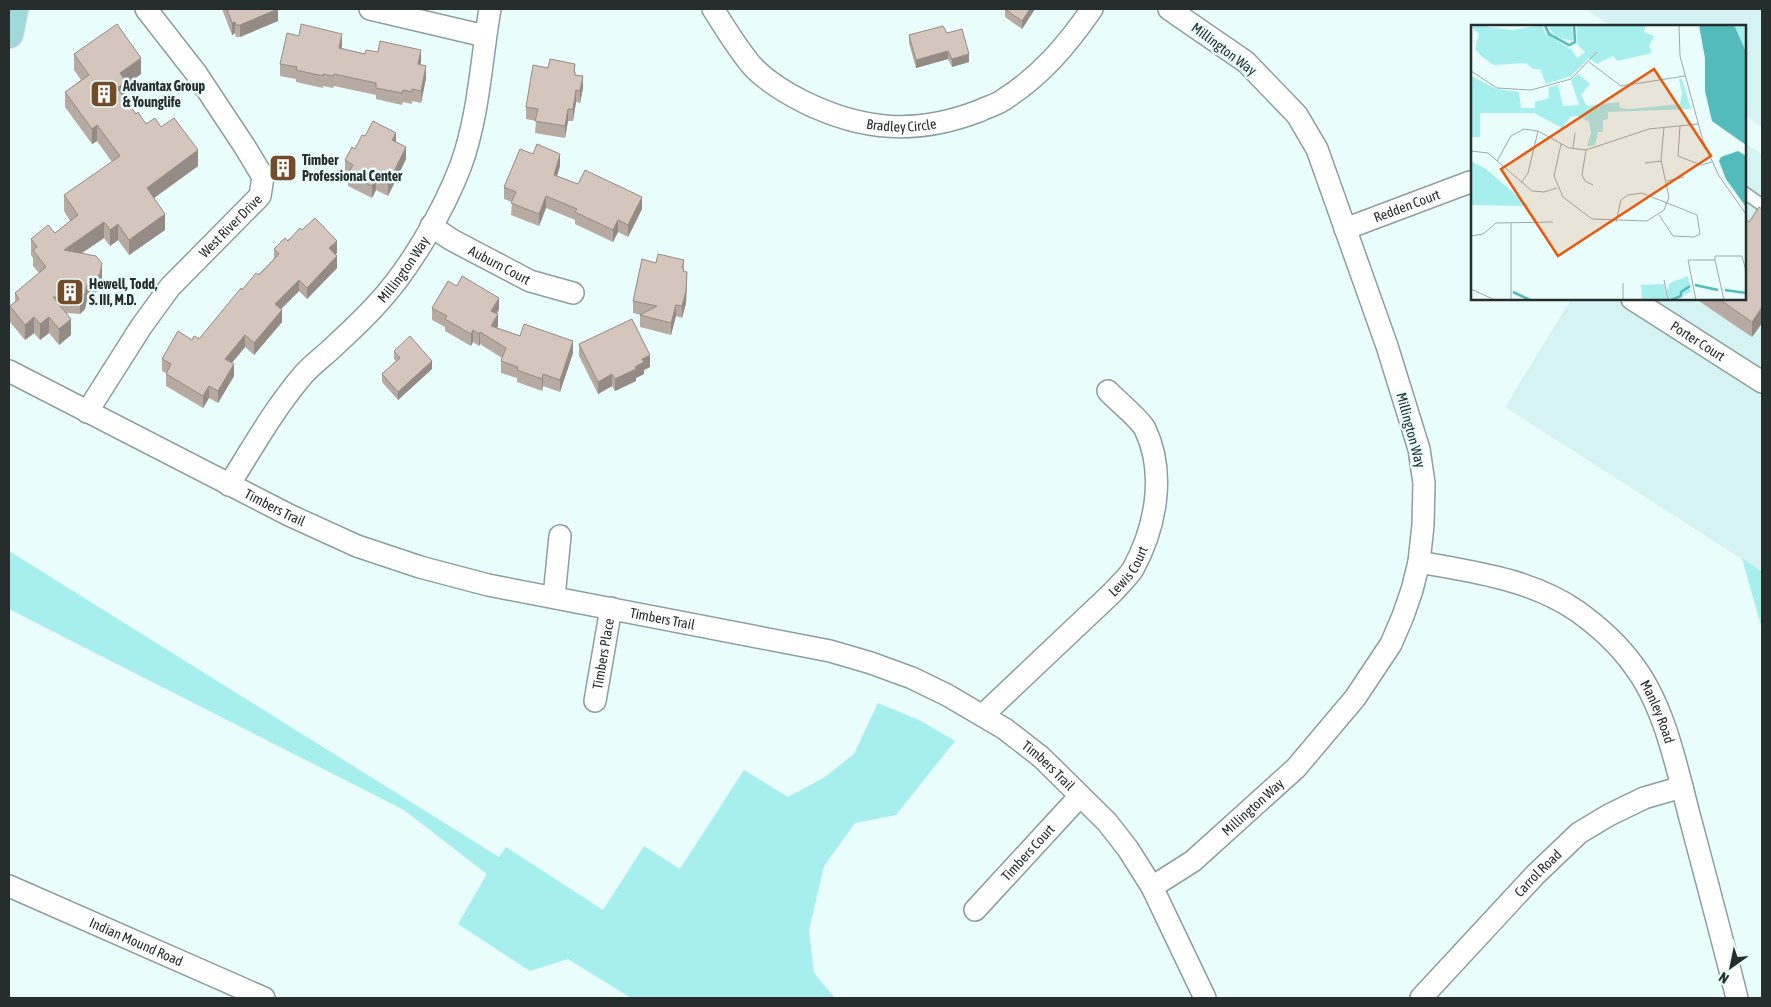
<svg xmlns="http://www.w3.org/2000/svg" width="1771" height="1007" font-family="'Asap Condensed',sans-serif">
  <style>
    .built { fill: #d6f3f3 }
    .green { fill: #a7eeee }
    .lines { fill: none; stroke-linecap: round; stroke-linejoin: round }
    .service-casing { stroke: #8c9e9e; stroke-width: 14 }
    .minor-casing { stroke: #8c9e9e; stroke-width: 24 }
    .primary-casing { stroke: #d8d9d9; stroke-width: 30 }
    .service { stroke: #fff; stroke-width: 11 }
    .minor { stroke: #fff; stroke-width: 21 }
    .primary { stroke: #9fd9d9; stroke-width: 28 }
    .wall { fill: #b6aaa2 }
    .shaded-wall { fill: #948b84 }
    .building { fill: #d4c6bc; stroke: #948b84 }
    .labels { text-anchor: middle; stroke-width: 5; stroke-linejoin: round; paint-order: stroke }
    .street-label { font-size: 14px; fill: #262d2d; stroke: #e9fdfc }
    .poi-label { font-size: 14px; font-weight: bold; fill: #262d2d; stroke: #e9fdfc; text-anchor: start }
    .inset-river { fill: none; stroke: #53bbbb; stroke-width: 2.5 }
    .inset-road { fill: none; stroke: #9baaa9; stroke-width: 1 }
    .view { fill: #e8590c; fill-opacity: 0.15; stroke: #e8590c; stroke-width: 2.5 }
    .inset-edge { fill: none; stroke: #262d2d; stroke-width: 2.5 }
  </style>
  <rect width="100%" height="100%" fill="#e9fdfc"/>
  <path class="built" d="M 1585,9 L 1762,9 L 1762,127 L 1745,115 L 1745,26 L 1611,26 Z
    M 1745,143 L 1762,154 L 1762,572 L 1505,407 L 1571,299 L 1745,299 Z"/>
  <path class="green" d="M 9,551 L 499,857 L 506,847 L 603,910 L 644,846 L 680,869 L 744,770 L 788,797 L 825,777 L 854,754 L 878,703 L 921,721 L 955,741 L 896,815 L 855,823 L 824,866 L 809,930 L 814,973 L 835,998 L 631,998 L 568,959 L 530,971 L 458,924 L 487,874 L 404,810 L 9,609 Z
    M 1742,558 L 1762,572 L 1762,629 Z"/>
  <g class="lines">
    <defs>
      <path id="service" d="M 1745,193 L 1762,205"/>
      <g id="minor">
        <path d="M 370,9 L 485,36"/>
        <path id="s1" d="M 713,9 C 726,29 738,50 754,68 C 768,82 786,93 804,102 C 863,131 917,135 979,111 C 987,107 996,105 1003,100 C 1041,76 1067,45 1092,9"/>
        <path id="s2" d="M 431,226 L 452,240 L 530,281 L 573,293"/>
        <path id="s3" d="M 1345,229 L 1470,182"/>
        <path id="s4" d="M 1632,299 L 1762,382"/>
        <path id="s5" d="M 9,371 L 289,515 L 357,546 L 420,567 L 488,585 L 830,651 L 871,663 L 912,678 L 947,695 L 1005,729 L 1041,757 L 1107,822 L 1128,849 L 1152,887 L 1205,998"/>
        <path id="s6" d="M 87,412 L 141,327 L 170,287 L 260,196 L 263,177 L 245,147 L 196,73 L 146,9"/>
        <path id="s7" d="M 229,485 C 253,447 274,409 303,375 C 311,366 320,359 328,352 C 345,336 362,321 377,304 C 410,269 444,210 461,165 C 479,115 481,61 490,9"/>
        <path id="s8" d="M 1419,562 C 1473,572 1531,579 1577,611 C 1598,626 1619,645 1634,666 C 1665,707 1677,769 1690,818 C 1706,878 1722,938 1737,998"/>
        <path d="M 554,597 L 560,536"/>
        <path id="s9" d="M 595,701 L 611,608"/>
        <path id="s10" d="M 983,715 L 1113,592 C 1119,585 1128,577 1133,569 C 1156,527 1166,473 1145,429 C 1140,419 1116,400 1108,391"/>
        <path id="s11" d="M 9,886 L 264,998"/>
        <path id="s12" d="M 1152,887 L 1193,861 L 1296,768 L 1355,698 L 1391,644 L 1403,616 L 1412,590 L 1419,562 L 1423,525 L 1424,483 L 1419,449 L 1387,346 L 1317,149 L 1297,115 L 1246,62 L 1169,9"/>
        <path id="s13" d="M 975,910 L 1080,796"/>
        <path id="s14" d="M 1421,998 L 1535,875 L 1579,833 L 1609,815 L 1644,798 L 1682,787"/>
      </g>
      <path id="primary" d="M 9,34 L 14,9"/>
    </defs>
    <use href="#service" class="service-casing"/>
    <use href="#minor" class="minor-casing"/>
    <use href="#primary" class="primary-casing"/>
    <use href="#service" class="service"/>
    <use href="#minor" class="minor"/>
    <use href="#primary" class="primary"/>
  </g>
  <path class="wall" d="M 222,9 L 278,9 L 278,21 L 240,37 L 236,37 L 235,33 L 232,35 Z
    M 1005,9 L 1035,9 L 1022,29 L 1005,17 Z
    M 947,33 L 969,62 L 952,67 L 948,59 L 916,68 L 909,43 L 909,35 Z
    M 342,46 L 341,48 L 365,54 L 421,62 L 420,65 L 426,78 L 421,103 L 412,101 L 412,104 L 403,102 L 402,105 L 376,99 L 376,95 L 334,86 L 333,88 L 323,86 L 323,88 L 296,82 L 296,79 L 280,76 L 280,64 Z
    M 74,54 L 141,74 L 126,85 L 126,97 L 125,98 L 136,114 L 146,124 L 161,127 L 198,166 L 154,198 L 165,230 L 129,255 L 118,240 L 110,246 L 104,238 L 82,253 L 102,279 L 100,289 L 87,300 L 85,309 L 80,314 L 67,313 L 71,335 L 59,345 L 49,333 L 40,340 L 34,333 L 25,340 L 10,322 L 10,306 L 15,303 L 15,293 L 39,273 L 33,266 L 33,258 L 31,255 L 31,239 L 55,233 L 70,221 L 64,211 L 64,195 L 112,162 L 97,141 L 92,144 L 65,107 L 65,92 L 81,80 L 74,70 Z
    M 575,64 L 575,75 L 583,88 L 580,103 L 576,102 L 573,121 L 568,121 L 565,138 L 535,133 L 536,121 L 526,119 L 526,107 L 548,68 Z
    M 365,136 L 396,142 L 406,159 L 388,196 L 376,190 L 372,198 L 348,186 L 348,174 L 345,172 L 345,160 Z
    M 560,166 L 557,176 L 642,209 L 628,237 L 618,232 L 613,242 L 575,224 L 575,220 L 546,208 L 539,226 L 511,215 L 512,202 L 504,199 L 504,187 Z
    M 1762,209 L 1762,323 L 1752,337 L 1696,299 L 1745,299 L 1749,222 Z
    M 302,230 L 337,253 L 335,255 L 337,268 L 307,299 L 299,291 L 281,309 L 282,322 L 254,355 L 245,347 L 232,363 L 234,376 L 218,403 L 209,398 L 203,408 L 166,386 L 166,373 L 162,371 L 162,359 L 192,340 L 199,339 L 242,290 L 274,259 L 274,249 Z
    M 684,260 L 684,271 L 687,284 L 686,303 L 682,318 L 676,316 L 671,335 L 640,327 L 640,315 L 641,315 L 633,313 L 633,301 L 656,263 Z
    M 432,308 L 499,309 L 497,314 L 498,326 L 497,328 L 573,353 L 560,392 L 543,386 L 542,391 L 517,382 L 517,378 L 501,373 L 501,361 L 502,358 L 480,344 L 479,346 L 473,342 L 471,346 L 445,331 L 445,327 L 432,320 Z
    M 579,344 L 650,367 L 644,370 L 644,374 L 636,378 L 636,381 L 615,391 L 612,386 L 598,394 L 579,356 Z
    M 394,351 L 432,369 L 398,400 L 382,382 L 382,374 L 396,361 L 394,359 Z"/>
  <path class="shaded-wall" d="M 278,9 L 278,21 L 240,37 L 240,25 Z
    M 1030,9 L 1035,9 L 1022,29 L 1022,21 Z
    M 235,22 L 235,33 L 232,35 L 232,23 Z
    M 342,34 L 342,46 L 339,60 L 339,48 Z
    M 421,50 L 421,62 L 418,76 L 418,64 Z
    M 948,51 L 948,59 L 916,68 L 916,60 Z
    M 969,54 L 969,62 L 952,67 L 952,59 Z
    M 141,58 L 141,74 L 126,85 L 126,97 L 117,103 L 117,88 L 120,73 Z
    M 426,66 L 426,78 L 421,103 L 421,91 Z
    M 583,76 L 583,88 L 580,103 L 580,91 Z
    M 576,90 L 576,102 L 573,121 L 573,109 Z
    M 568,109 L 568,121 L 565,138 L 565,126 Z
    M 97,125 L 97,141 L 92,144 L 92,129 Z
    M 396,133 L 396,145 L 392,140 Z
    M 406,147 L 406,159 L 388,196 L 388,184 Z
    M 198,150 L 198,166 L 147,203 L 147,188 Z
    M 560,154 L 560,166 L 554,187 L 554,175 Z
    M 376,178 L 376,190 L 372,198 L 372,186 Z
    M 546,196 L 546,208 L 539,226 L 539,214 Z
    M 642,197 L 642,209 L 628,237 L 628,225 Z
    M 165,214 L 165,230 L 129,255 L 129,240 Z
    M 618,220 L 618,232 L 613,242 L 613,230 Z
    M 104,222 L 104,238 L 64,265 L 64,250 Z
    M 118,224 L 118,240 L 110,246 L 110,230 Z
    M 337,241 L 337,253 L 329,260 L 329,248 Z
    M 337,256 L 337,268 L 307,299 L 307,288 Z
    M 102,263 L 102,279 L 100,289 L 87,300 L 85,309 L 80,314 L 80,298 L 87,284 Z
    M 687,272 L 686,303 L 682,318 L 682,306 Z
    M 299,280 L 299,291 L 275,315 L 275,304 Z
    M 499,298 L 499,309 L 491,323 L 491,311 Z
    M 676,305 L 676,316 L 671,335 L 671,323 Z
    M 1762,307 L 1762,323 L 1752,337 L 1752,322 Z
    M 282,310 L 282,322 L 254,355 L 254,343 Z
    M 498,314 L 498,326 L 491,338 L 491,326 Z
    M 34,317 L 34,333 L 25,340 L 25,325 Z
    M 49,317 L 49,333 L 40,340 L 40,324 Z
    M 71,319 L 71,335 L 59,345 L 59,329 Z
    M 473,330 L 473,342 L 471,346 L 471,334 Z
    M 480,332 L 480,344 L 479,346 L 479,334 Z
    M 245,335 L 245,347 L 225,371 L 225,359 Z
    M 573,341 L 573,353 L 560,392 L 560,380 Z
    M 650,355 L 650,367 L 644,370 L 644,374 L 636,378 L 636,381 L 615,391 L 615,379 L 635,367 L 642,359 Z
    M 432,361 L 432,369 L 398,400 L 398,392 Z
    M 234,364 L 234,376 L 218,403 L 218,391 Z
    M 543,374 L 543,386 L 542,391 L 542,379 Z
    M 612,374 L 612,386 L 598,394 L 598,382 Z
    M 209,386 L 209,398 L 203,408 L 203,396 Z"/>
  <path class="building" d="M 227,9 L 278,9 L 240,25 L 236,25 L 235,22 L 232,23 Z
    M 1005,9 L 1030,9 L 1022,21 Z
    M 117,24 L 141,58 L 120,73 L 126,82 L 117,88 L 136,114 L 138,112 L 146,124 L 155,118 L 161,127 L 174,118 L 198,150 L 147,188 L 165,214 L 129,240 L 118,224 L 110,230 L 104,222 L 64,250 L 96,256 L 102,263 L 100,274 L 87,284 L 85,294 L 80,298 L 53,297 L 71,319 L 59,329 L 49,317 L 40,324 L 34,317 L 25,325 L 10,306 L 19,299 L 15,293 L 46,267 L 33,250 L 37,247 L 31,239 L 48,225 L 55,233 L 78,215 L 64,195 L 120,156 L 97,125 L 92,129 L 65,92 L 89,75 L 74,54 Z
    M 301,24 L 342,34 L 339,48 L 365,54 L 366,50 L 378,52 L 380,41 L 421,50 L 418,64 L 426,66 L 421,91 L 412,89 L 412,92 L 403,90 L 402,93 L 376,88 L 376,83 L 334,74 L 333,76 L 323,74 L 323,76 L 296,70 L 297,67 L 280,64 L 287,33 L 299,36 Z
    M 943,26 L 947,33 L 962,29 L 969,54 L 952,59 L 948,51 L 916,60 L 909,35 Z
    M 550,59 L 575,64 L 574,72 L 575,72 L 575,75 L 583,76 L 580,91 L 576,90 L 573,109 L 568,109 L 565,126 L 535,121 L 538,109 L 526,107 L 533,65 L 548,68 Z
    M 373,121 L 396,133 L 392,140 L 406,147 L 388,184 L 376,178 L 372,186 L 348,174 L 353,165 L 345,160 L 352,147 L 355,149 L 362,135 L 365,136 Z
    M 537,144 L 560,154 L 554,175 L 578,184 L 585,170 L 642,197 L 628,225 L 618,220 L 613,230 L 575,212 L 577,209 L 546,196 L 539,214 L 511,203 L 516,192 L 504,187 L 520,149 L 533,154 Z
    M 1759,207 L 1762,209 L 1762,307 L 1752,322 L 1719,299 L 1745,299 L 1745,219 L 1749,222 Z
    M 315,218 L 337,241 L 329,248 L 337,256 L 307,288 L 299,280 L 275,304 L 282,310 L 254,343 L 245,335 L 225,359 L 234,364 L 218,391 L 209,386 L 203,396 L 166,374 L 171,364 L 162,359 L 178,331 L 192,340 L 194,336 L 199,339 L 241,288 L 242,290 L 256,273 L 259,275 L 279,254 L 274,249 L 285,238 L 288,241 L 300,228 L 302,230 Z
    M 658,254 L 684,260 L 682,268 L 684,269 L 683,271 L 687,272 L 686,291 L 682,306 L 676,305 L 671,323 L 640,315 L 657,306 L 633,301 L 642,259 L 656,263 Z
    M 462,276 L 499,298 L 491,311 L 498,314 L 491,326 L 520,336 L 524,324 L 573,341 L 560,380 L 543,374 L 542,379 L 517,370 L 518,367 L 501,361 L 506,348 L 480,332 L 479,334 L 473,330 L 471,334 L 445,319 L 447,316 L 432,308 L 448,281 L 457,286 Z
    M 632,319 L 650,355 L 642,359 L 644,362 L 635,367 L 636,369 L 615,379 L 612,374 L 598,382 L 579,344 Z
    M 410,336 L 432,361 L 398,392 L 382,374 L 400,358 L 394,351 Z"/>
  <defs>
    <symbol id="building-square" viewBox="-11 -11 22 22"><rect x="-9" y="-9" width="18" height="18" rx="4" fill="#734c2a" stroke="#e9fdfc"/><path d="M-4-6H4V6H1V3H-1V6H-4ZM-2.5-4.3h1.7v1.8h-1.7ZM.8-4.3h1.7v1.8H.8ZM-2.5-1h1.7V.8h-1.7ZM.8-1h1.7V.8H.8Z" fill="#fff"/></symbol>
  </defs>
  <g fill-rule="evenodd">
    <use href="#building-square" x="88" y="78" width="32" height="32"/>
    <use href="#building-square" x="267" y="152" width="32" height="32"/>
    <use href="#building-square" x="54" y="276" width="32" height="32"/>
  </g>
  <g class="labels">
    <g class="street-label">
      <text transform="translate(1224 49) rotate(37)" y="5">Millington Way</text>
      <text dy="5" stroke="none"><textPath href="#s1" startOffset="234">Bradley Circle</textPath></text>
      <text dy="5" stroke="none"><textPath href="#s3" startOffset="66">Redden Court</textPath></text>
      <text dy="5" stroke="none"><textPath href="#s6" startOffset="236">West River Drive</textPath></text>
      <text dy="5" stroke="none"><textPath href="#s2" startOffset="79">Auburn Court</textPath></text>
      <text dy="5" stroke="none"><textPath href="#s7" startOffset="279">Millington Way</textPath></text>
      <text dy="5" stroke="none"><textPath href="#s4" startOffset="78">Porter Court</textPath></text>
      <text transform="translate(1411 430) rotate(75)" y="5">Millington Way</text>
      <text dy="5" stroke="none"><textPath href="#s5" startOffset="299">Timbers Trail</textPath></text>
      <text dy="5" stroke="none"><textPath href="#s10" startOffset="205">Lewis Court</textPath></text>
      <text dy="5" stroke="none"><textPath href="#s5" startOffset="704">Timbers Trail</textPath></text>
      <text dy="5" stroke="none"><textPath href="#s9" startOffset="48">Timbers Place</textPath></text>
      <text dy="5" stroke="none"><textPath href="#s8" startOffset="298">Manley Road</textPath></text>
      <text dy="5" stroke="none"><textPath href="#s5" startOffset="1124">Timbers Trail</textPath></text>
      <text dy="5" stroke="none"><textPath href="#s12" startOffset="129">Millington Way</textPath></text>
      <text dy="5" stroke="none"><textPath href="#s13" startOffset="78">Timbers Court</textPath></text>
      <text dy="5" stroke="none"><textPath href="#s14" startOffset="171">Carrol Road</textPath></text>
      <text dy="5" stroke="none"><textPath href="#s11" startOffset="139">Indian Mound Road</textPath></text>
    </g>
    <g class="poi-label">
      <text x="123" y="91">Advantax Group<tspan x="123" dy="16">&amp; Younglife</tspan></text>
      <text x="302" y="165">Timber<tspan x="302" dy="16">Professional Center</tspan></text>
      <text x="89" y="289">Hewell, Todd,<tspan x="89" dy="16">S. III, M.D.</tspan></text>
    </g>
  </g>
  <g transform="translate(1471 25)">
    <rect width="275" height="275" fill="#e9fdfc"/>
    <path d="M 4,0 L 41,5 L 71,0 L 74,8 L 101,25 L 106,33 L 114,27 L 106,19 L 106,0 L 175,0 L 173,7 L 183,11 L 178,21 L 181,28 L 146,36 L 142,31 L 126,39 L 118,33 L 100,51 L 75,59 L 69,44 L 62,44 L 55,38 L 23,40 L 10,31 L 4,24 L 8,9 L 1,3 ZM 76,0 L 101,0 L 102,16 L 85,12 ZM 263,0 L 275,0 L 275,27 L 263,7 ZM 107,49 L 119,59 L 110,70 L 116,81 L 148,77 L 149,83 L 159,84 L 209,79 L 211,68 L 208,54 L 211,54 L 220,84 L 137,87 L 137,94 L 132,95 L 132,107 L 127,107 L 124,120 L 120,121 L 116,121 L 120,108 L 118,97 L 108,91 L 100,91 L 91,103 L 63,88 L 9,88 L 9,112 L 0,112 L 0,51 L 26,64 L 48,67 L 50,83 L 64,83 L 64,77 L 78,73 L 78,62 L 87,60 L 92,81 L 108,80 L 100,55 ZM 0,136 L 15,144 L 58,181 L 0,180 ZM 217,251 L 220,267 L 197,275 L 196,265 L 199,258 ZM 193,259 L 196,275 L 171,275 L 170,260 Z" fill="#a7eeee"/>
    <path d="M 228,0 L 263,0 L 275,27 L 275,120 L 241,96 L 234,66 L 234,33 ZM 267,126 L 275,131 L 275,182 L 255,154 L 248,136 L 250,132 Z" fill="#53bbbb"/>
    <path class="inset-river" d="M 74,0 L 78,9 L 98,20 L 104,17 L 103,0M 224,260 L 247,265M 254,265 L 275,268M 42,267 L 59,275M 200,275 L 210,271 L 210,267 L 219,261"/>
    <path class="inset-road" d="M 208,0 L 209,31 L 232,116 L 248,151 L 275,189M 118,37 L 150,61 L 214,51M 0,46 L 26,63 L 60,65 L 100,54 L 126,27M 209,101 L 207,131 L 230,140 L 241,137M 90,119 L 83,151 L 92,172 L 121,194 L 176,196 L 193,185 L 198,172 L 190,135 L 193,102M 102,123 L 104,108M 115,125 L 111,150 L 114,156 L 122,160M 0,126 L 17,128 L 61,166 L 73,167 L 86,163M 26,136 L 40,111 L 53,104 L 67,106 L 98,123 L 115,125 L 178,104 L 227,99M 174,138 L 190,136M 196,156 L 213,152M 50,158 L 57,148 L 67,106M 145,197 L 150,175 L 157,170 L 171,168 L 226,190 L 229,209 L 223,212 L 202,211 L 188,190M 0,211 L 12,209 L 25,198 L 82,197M 244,235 L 244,231 L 271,231 L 275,246M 244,235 L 253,275M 193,255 L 197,275M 152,258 L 152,275M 0,264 L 24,275M 40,275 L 40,198M 225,275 L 217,235 L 244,235"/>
    <path class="view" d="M 183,44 L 240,131 L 87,231 L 30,144 Z"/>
    <rect width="275" height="275" class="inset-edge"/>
  </g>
  <rect width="1771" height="1007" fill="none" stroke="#262d2d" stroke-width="20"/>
  <g transform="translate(1731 967) rotate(213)" stroke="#e9fdfc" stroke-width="4" paint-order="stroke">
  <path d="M0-4L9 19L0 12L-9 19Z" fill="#262d2d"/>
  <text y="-8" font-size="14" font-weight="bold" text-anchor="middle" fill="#262d2d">N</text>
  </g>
</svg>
